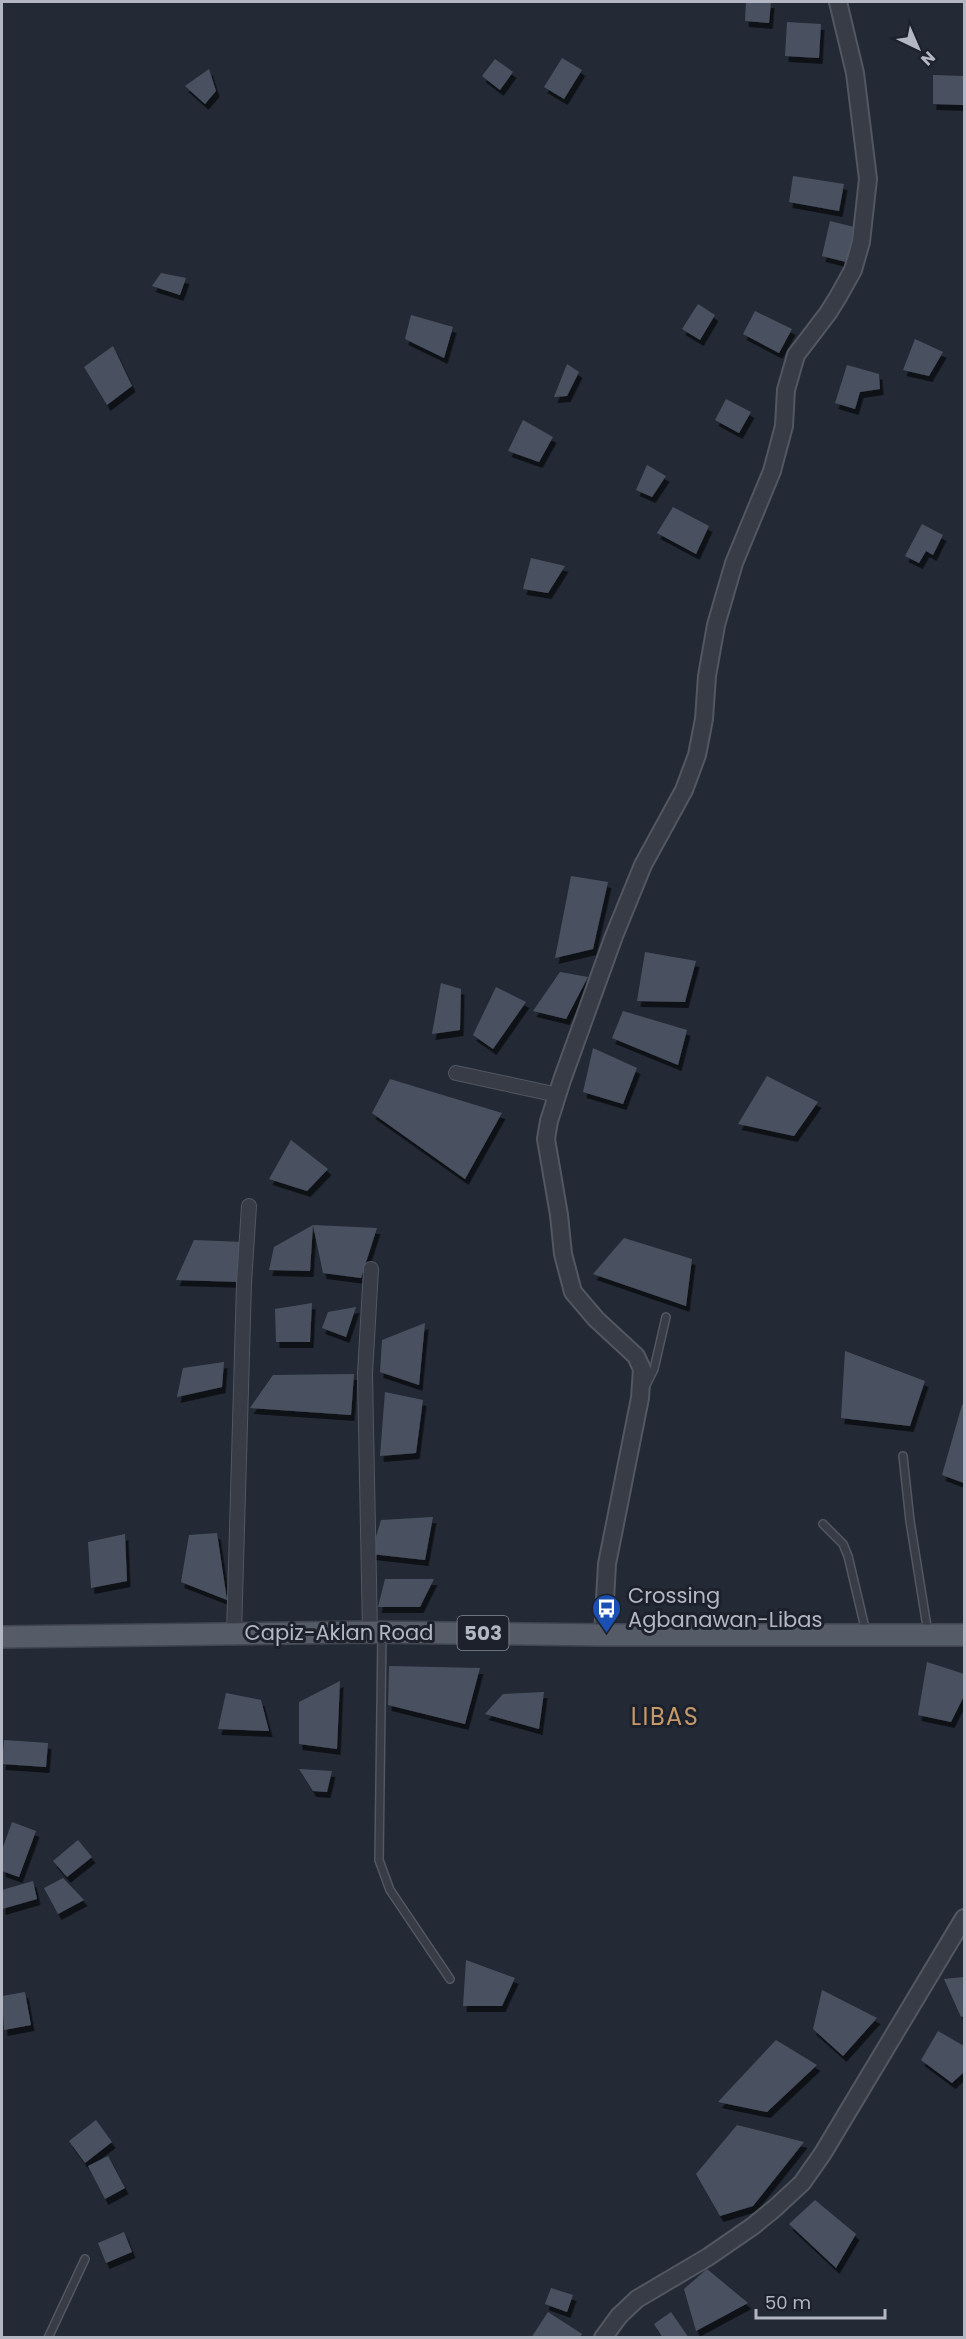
<svg xmlns="http://www.w3.org/2000/svg" width="966" height="2339" font-family="Poppins,sans-serif">
  <style>
    .building { fill: #4a5160; filter: url(#shadow) }
    .lines { fill: none; stroke-linecap: round; stroke-linejoin: round }
    .service-casing { stroke: #525762; stroke-width: 10 }
    .minor-casing { stroke: #525762; stroke-width: 16 }
    .tertiary-casing { stroke: #525762; stroke-width: 20 }
    .primary-casing { stroke: #404550; stroke-width: 24 }
    .service { stroke: #373c47; stroke-width: 7 }
    .minor { stroke: #373c47; stroke-width: 14 }
    .tertiary { stroke: #373c47; stroke-width: 16 }
    .primary { stroke: #555b67; stroke-width: 21 }
    .labels { text-anchor: middle; stroke-width: 6; stroke-linejoin: round; paint-order: stroke }
    .shield { fill: #1c212c; stroke: #858a96; stroke-width: 1.5 }
    .shield-label { font-size: 20px; font-weight: bold; fill: #b2b7c3 }
    .poi-label { font-size: 21px; fill: #b2b7c3; stroke: #1c212c; text-anchor: start }
    .street-label { font-size: 21px; fill: #b2b7c3; stroke: #1c212c }
    .quarter-label { font-size: 24px; letter-spacing: 1.5px; fill: #c79969; stroke: #1c212c }
  </style>
  <defs>
    <filter id="shadow"><feDropShadow dx="3.5" dy="6" stdDeviation="0" flood-color="#0009"/></filter>
  </defs>
  <rect width="100%" height="100%" fill="#232a36"/>
  <path class="building" d="M 746,2 L 771,2 L 769,23 L 745,21 Z
    M 787,22 L 821,24 L 819,58 L 785,56 Z
    M 562,58 L 582,70 L 564,99 L 544,87 Z
    M 495,59 L 513,72 L 500,90 L 482,76 Z
    M 209,69 L 216,91 L 205,104 L 185,86 Z
    M 933,75 L 964,76 L 963,105 L 933,104 Z
    M 793,176 L 844,184 L 839,211 L 789,202 Z
    M 830,221 L 858,228 L 850,263 L 822,256 Z
    M 161,273 L 186,278 L 180,295 L 152,286 Z
    M 698,304 L 715,315 L 700,340 L 682,329 Z
    M 755,311 L 792,329 L 779,353 L 743,334 Z
    M 411,315 L 453,327 L 444,358 L 405,339 Z
    M 915,339 L 943,352 L 929,376 L 903,370 Z
    M 113,346 L 132,386 L 107,405 L 84,367 Z
    M 567,364 L 579,372 L 567,396 L 554,397 Z
    M 847,365 L 879,374 L 880,389 L 860,392 L 855,409 L 835,403 Z
    M 726,399 L 751,412 L 739,433 L 715,420 Z
    M 523,420 L 553,437 L 539,462 L 508,451 Z
    M 647,465 L 666,476 L 652,497 L 636,490 Z
    M 673,507 L 709,526 L 696,554 L 657,533 Z
    M 922,524 L 943,535 L 933,555 L 926,551 L 919,563 L 905,556 Z
    M 531,558 L 565,566 L 548,593 L 523,589 Z
    M 571,876 L 608,882 L 593,949 L 555,958 Z
    M 645,952 L 696,961 L 685,1002 L 637,1001 Z
    M 560,972 L 588,977 L 566,1019 L 533,1011 Z
    M 441,983 L 461,989 L 460,1030 L 432,1034 Z
    M 496,987 L 526,1002 L 493,1049 L 473,1035 Z
    M 623,1011 L 687,1030 L 678,1065 L 612,1038 Z
    M 593,1048 L 637,1068 L 623,1104 L 583,1092 Z
    M 767,1076 L 818,1102 L 794,1136 L 738,1124 Z
    M 390,1079 L 502,1113 L 465,1179 L 372,1113 Z
    M 291,1140 L 328,1169 L 307,1191 L 269,1179 Z
    M 313,1225 L 310,1271 L 269,1270 L 274,1247 Z
    M 313,1225 L 377,1228 L 361,1278 L 323,1273 Z
    M 624,1238 L 692,1259 L 686,1306 L 593,1274 Z
    M 194,1240 L 244,1242 L 241,1282 L 176,1280 Z
    M 312,1303 L 310,1342 L 276,1342 L 275,1309 Z
    M 356,1307 L 346,1337 L 322,1328 L 328,1312 Z
    M 425,1323 L 419,1385 L 380,1372 L 382,1340 Z
    M 845,1351 L 925,1381 L 910,1426 L 841,1418 Z
    M 224,1362 L 222,1387 L 177,1397 L 183,1368 Z
    M 354,1374 L 351,1415 L 250,1408 L 273,1375 Z
    M 385,1392 L 423,1400 L 416,1453 L 380,1456 Z
    M 964,1404 L 964,1483 L 942,1475 L 962,1405 Z
    M 433,1517 L 425,1560 L 371,1554 L 381,1520 Z
    M 217,1533 L 227,1600 L 181,1582 L 189,1535 Z
    M 125,1534 L 127,1581 L 91,1588 L 88,1542 Z
    M 385,1579 L 434,1579 L 420,1607 L 378,1607 Z
    M 927,1662 L 964,1674 L 964,1696 L 951,1722 L 918,1715 Z
    M 389,1666 L 480,1668 L 465,1724 L 388,1705 Z
    M 340,1681 L 337,1749 L 299,1744 L 299,1702 Z
    M 544,1692 L 539,1729 L 485,1714 L 503,1694 Z
    M 226,1693 L 261,1700 L 269,1731 L 218,1729 Z
    M 4,1740 L 48,1743 L 46,1767 L 2,1764 Z
    M 299,1769 L 332,1771 L 327,1792 L 313,1791 Z
    M 12,1822 L 36,1831 L 19,1877 L 2,1871 L 2,1850 Z
    M 78,1840 L 92,1857 L 67,1877 L 53,1861 Z
    M 63,1878 L 84,1900 L 58,1914 L 44,1888 Z
    M 33,1881 L 37,1899 L 2,1909 L 2,1890 Z
    M 466,1960 L 515,1978 L 502,2006 L 463,2006 Z
    M 964,1977 L 964,2016 L 961,2017 L 944,1979 Z
    M 822,1990 L 877,2018 L 843,2056 L 813,2029 Z
    M 25,1992 L 31,2025 L 4,2030 L 2,1996 Z
    M 938,2031 L 964,2046 L 964,2072 L 952,2083 L 921,2060 Z
    M 776,2040 L 817,2065 L 767,2112 L 718,2102 Z
    M 96,2120 L 112,2142 L 85,2163 L 69,2141 Z
    M 737,2125 L 804,2142 L 753,2206 L 720,2216 L 696,2174 Z
    M 108,2156 L 125,2188 L 105,2199 L 88,2166 Z
    M 815,2200 L 856,2234 L 836,2268 L 789,2224 Z
    M 124,2232 L 132,2252 L 106,2263 L 98,2243 Z
    M 707,2269 L 748,2303 L 696,2331 L 684,2289 Z
    M 551,2288 L 573,2295 L 567,2312 L 545,2304 Z
    M 548,2312 L 582,2334 L 580,2338 L 531,2338 Z
    M 671,2312 L 689,2338 L 663,2338 L 654,2324 Z"/>
  <g class="lines">
    <defs>
      <path id="service" d="M 646,1385 L 654,1369 L 666,1317
        M 903,1456 L 910,1521 L 928,1633
        M 823,1524 L 843,1544 L 848,1556 L 866,1632
        M 382,1634 L 379,1860 L 390,1890 L 450,1979
        M 48,2338 L 85,2259"/>
      <path id="minor" d="M 456,1073 L 558,1095
        M 370,1632 L 365,1374 L 371,1269
        M 234,1634 L 244,1283 L 249,1206"/>
      <path id="tertiary" d="M 603,1635 L 607,1564 L 640,1398 L 642,1369 L 636,1356 L 596,1319 L 573,1292 L 563,1254 L 559,1215 L 546,1139 L 549,1121 L 562,1080 L 614,936 L 643,865 L 684,790 L 697,755 L 704,719 L 707,676 L 716,625 L 734,563 L 772,471 L 784,426 L 786,390 L 796,355 L 828,313 L 838,297 L 853,270 L 861,242 L 868,179 L 855,73 L 838,2
        M 603,2338 L 619,2316 L 637,2299 L 708,2257 L 753,2226 L 775,2208 L 802,2183 L 823,2153 L 964,1918"/>
      <path id="primary" d="M 2,1637 L 370,1632 L 603,1635 L 964,1635"/>
    </defs>
    <use href="#service" class="service-casing"/>
    <use href="#minor" class="minor-casing"/>
    <use href="#tertiary" class="tertiary-casing"/>
    <use href="#primary" class="primary-casing"/>
    <use href="#service" class="service"/>
    <use href="#minor" class="minor"/>
    <use href="#tertiary" class="tertiary"/>
    <use href="#primary" class="primary"/>
  </g>
  <defs>
    <symbol id="bus-pin" viewBox="-11 -11 22 30"><path d="M0 17L-7.5 6A9.5 9.5 0 1 1 7.5 6Z" fill="#1a4fb4" stroke="#1c212c"/><path d="M-5-6H5V4H4V6H2V4H-2V6H-4V4H-5ZM-3.5-4V0h7V-4ZM-3.5 1.2v1.5H-2V1.2ZM2 1.2v1.5H3.5V1.2Z" fill="#fff"/></symbol>
  </defs>
  <g fill-rule="evenodd">
    <use href="#bus-pin" x="590" y="1592" width="33" height="45"/>
  </g>
  <g class="labels">
    <rect class="shield" x="457.5" y="1616" width="51" height="34" rx="4.5"/>
    <g class="shield-label">
      <text x="483" y="1640">503</text>
    </g>
    <g class="poi-label">
      <text x="628" y="1603">Crossing<tspan x="628" dy="24">Agbanawan-Libas</tspan></text>
    </g>
    <g class="street-label">
      <text x="339" y="1640">Capiz-Aklan Road</text>
    </g>
    <g class="quarter-label">
      <text x="665" y="1725">LIBAS</text>
    </g>
  </g>
  <rect width="966" height="2339" fill="none" stroke="#b2b7c3" stroke-width="6"/>
  <g transform="translate(918 48) rotate(136)" stroke="#1c212c" stroke-width="4.5" paint-order="stroke">
  <path d="M0-4.5L10 22L0 15L-10 22Z" fill="#b2b7c3"/>
  <text y="-9" font-size="16" font-weight="bold" text-anchor="middle" fill="#b2b7c3">N</text>
  </g>
  <path d="M756 2309v9h129v-9" fill="none" stroke="#b2b7c3" stroke-width="3"/>
  <text x="765" y="2309" font-size="18" fill="#b2b7c3" stroke="#1c212c" stroke-width="4.5" paint-order="stroke">50 m</text>
</svg>
